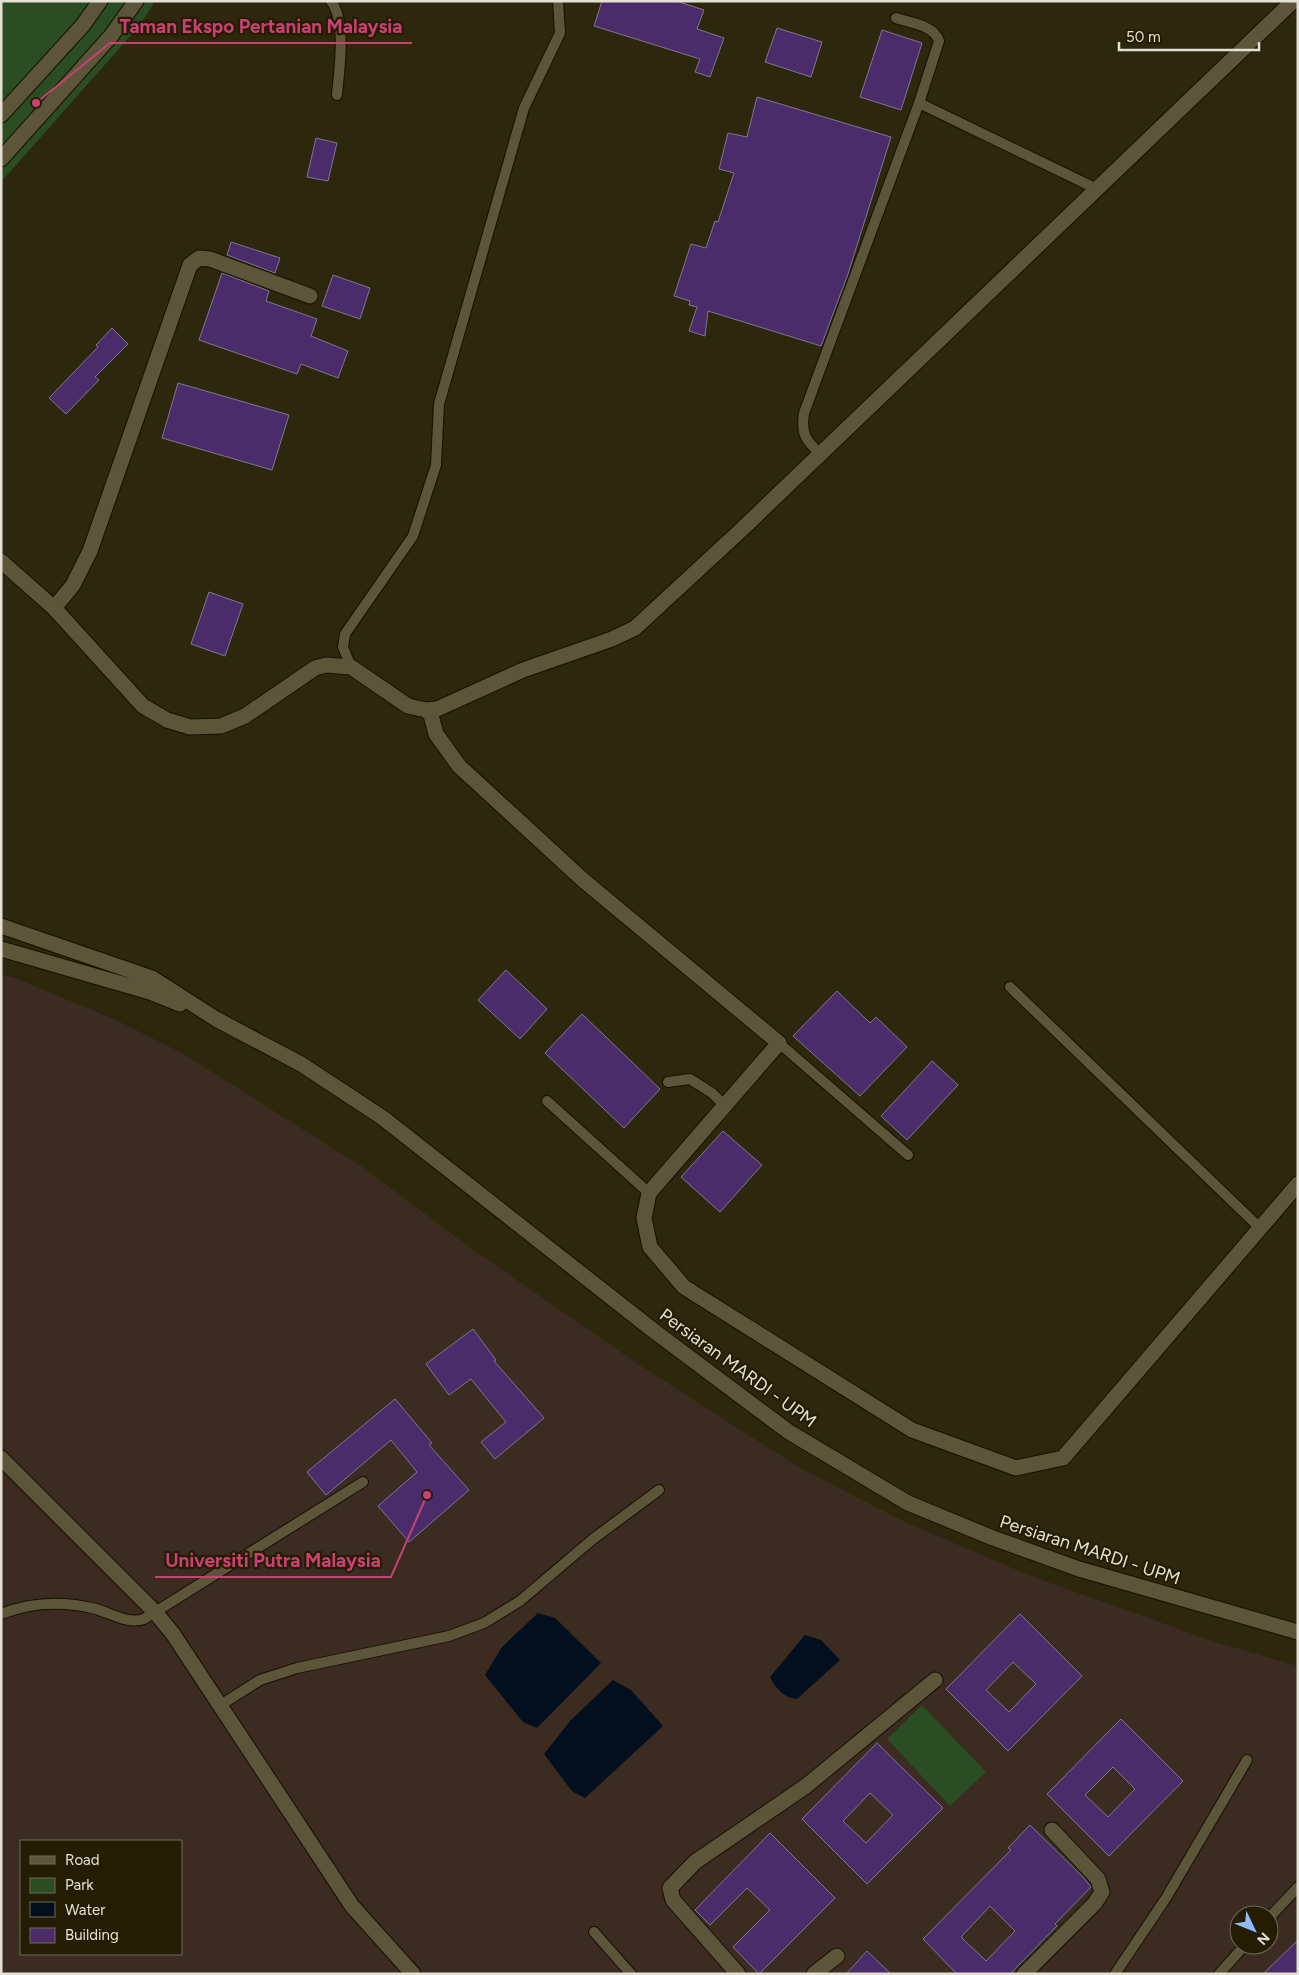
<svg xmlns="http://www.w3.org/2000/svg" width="1299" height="1975" font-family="Figtree,sans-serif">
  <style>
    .education { fill: #3b2b20; fill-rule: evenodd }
    .green { fill: #2a4d23 }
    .water { fill: #010f1f }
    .building { fill: #4b2c6a; stroke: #817690; fill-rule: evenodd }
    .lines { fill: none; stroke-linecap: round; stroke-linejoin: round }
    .service-casing { stroke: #161000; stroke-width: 12 }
    .minor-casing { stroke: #161000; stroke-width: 17 }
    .tertiary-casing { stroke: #161000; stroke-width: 17 }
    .service { stroke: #5c553a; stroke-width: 10 }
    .minor { stroke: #5c553a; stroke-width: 15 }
    .tertiary { stroke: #5c553a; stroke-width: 15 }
    .labels { text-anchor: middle; stroke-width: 4.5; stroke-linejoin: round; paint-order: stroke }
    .street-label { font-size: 18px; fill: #e5e1d2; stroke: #241d04 }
    .leader { fill: none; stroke: #c94073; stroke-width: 2 }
    .callout-dot { fill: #c94073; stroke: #241d04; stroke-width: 2 }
    .callout-label { font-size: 19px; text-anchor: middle; font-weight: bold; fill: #c94073; stroke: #241d04; stroke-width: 4.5; stroke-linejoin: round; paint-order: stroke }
  </style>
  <rect width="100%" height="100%" fill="#2d270d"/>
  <path class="education" d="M 1,974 L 20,980 L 116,1020 L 182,1053 L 361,1166 L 472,1249 L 644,1368 L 800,1468 L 905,1522 L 1031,1576 L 1215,1642 L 1298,1666 L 1298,1974 L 1,1974 ZM 21,1841 L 181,1841 L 181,1954 L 21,1954 ZM 1239,1915 L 1269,1915 L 1269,1945 L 1239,1945 Z"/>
  <path class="green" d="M 1,1 L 155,1 L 141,24 L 1,182 Z
    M 922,1705 L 986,1772 L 950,1806 L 887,1739 Z"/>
  <path class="water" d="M 538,1613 L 555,1618 L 601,1663 L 537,1728 L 523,1722 L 485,1675 L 502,1647 Z
    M 805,1635 L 821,1640 L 840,1660 L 797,1699 C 783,1698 776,1688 770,1677 Z
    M 613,1680 L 631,1690 L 663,1726 L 585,1798 L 572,1791 L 544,1754 L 571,1720 Z"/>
  <path class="building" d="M 602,1 L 676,1 L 704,10 L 697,29 L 724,38 L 710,77 L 695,72 L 700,59 L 594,26 Z
    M 777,28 L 822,42 L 811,77 L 765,62 Z
    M 882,30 L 922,43 L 901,110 L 860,97 Z
    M 757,97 L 891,137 L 848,274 L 821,346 L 708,311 L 705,336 L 689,331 L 697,307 L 689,305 L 690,301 L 674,296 L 691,244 L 706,248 L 715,221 L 718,222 L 734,173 L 719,169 L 728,133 L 747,137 Z
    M 316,138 L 337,143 L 328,181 L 307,177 Z
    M 231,242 L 280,258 L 275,273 L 227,255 Z
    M 222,273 L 269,291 L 266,301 L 317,319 L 311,336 L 348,351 L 338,378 L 301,364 L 297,374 L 199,340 Z
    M 333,275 L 370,288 L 360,319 L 322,306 Z
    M 112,328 L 128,344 L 95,377 L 99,380 L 66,414 L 49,398 L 98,347 L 96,345 Z
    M 178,383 L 289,415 L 272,470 L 162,438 Z
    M 209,592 L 243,604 L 225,656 L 191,644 Z
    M 506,970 L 547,1009 L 520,1039 L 478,1000 Z
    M 837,991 L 870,1023 L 876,1017 L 907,1047 L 860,1096 L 793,1036 Z
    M 582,1014 L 660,1089 L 624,1128 L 545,1053 Z
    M 932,1061 L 958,1085 L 907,1140 L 881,1116 Z
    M 723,1131 L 762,1165 L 720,1212 L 681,1177 Z
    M 473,1329 L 496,1360 L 494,1361 L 544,1418 L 495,1459 L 481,1442 L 506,1422 L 471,1379 L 449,1395 L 426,1364 Z
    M 395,1399 L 432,1443 L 429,1445 L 469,1490 L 409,1542 L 378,1506 L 417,1472 L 391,1440 L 326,1495 L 307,1472 Z
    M 1020,1614 L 1082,1676 L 1008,1751 L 946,1689 ZM 1013,1662 L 1036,1684 L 1009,1712 L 986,1690 Z
    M 1121,1719 L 1183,1781 L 1109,1856 L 1047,1794 ZM 1113,1767 L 1135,1789 L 1108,1817 L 1085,1795 Z
    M 877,1743 L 943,1808 L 867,1884 L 802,1819 ZM 870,1793 L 893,1815 L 866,1843 L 843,1821 Z
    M 1030,1825 L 1083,1877 L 1091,1887 L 1055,1924 L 1057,1926 L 1010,1974 L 957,1974 L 923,1939 L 1011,1850 L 1008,1848 ZM 990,1906 L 1015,1931 L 986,1961 L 961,1937 Z
    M 770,1833 L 835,1898 L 759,1974 L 733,1947 L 770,1910 L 747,1888 L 710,1925 L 695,1910 Z
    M 1298,1940 L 1298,1974 L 1263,1974 Z
    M 867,1951 L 891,1974 L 846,1974 Z"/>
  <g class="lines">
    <defs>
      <path id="service" d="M 331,1 C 347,22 339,70 337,95
        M 896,18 C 910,23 934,25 939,41 L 919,103
        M 820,454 C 805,439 801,434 804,413 L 919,103 L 1097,189
        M 351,667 L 343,647 L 345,634 L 413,536 L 436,465 L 439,404 L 524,108 L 560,33 L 558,1
        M 1010,987 L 1261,1229
        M 779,1043 L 908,1155
        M 668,1082 L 690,1079 L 712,1093 L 724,1105
        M 547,1101 L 649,1193
        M 1,1614 C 31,1602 61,1601 92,1608 C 110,1612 127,1625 144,1619 L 363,1482
        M 219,1706 L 260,1680 L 297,1668 L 449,1636 L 484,1623 L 520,1601 L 593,1539 L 659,1490
        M 1269,1918 L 1298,1887
        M 594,1932 L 631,1974
        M 1115,1974 L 1166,1898 L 1247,1760
        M 1219,1974 L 1245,1945"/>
      <path id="minor" d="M 1,561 L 54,608 L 143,706 L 167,720 L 190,727 L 221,726 L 245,716 L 315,668 L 326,665 L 351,667 L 408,706 L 426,710 L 431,715 L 436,734 L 459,766 L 583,880 L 779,1043 L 649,1193 L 644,1218 L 650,1247 L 684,1287 L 912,1430 L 1016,1468 L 1063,1458 L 1298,1184
        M 54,608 L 73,585 L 90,551 L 190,265 L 199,258 L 210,259 L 310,296
        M 426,710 L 437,709 L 523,670 L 612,639 L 635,628 L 740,531 L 1293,1
        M 1,1458 L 155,1612 L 173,1634 L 352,1906 L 413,1974
        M 738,1974 L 673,1900 L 670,1888 L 695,1862 L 806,1786 L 935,1680
        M 814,1974 L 837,1956
        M 1024,1974 L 1095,1903 L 1102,1892 L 1098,1879 L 1052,1830"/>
      <path id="tertiary" d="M 1,115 L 83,25 L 100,1
        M 1,159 L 111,36 L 136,1
        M 1,926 L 152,978 L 216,1019 L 301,1064 L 383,1118 L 654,1331 L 789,1432 L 908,1503 L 993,1538 L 1079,1569 L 1298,1632
        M 1,949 L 150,992 L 180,1004"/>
    </defs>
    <use href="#service" class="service-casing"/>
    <use href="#minor" class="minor-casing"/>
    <use href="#tertiary" class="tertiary-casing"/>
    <use href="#service" class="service"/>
    <use href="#minor" class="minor"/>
    <use href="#tertiary" class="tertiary"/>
  </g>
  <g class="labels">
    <g class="street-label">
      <text transform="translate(738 1368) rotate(36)" y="6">Persiaran MARDI - UPM</text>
      <text transform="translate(1090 1550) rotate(18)" y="6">Persiaran MARDI - UPM</text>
    </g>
  </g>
  <path class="leader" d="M36 103L110 43H412M427 1495L391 1577H155"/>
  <g class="callout-dot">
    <circle cx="36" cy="103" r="5"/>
    <circle cx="427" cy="1495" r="5"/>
  </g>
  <g class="callout-label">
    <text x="261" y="33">Taman Ekspo Pertanian Malaysia</text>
    <text x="273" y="1567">Universiti Putra Malaysia</text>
  </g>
  <rect width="1299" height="1975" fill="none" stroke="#e5e1d2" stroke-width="5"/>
  <rect x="20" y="1840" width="162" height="115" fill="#241d04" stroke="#716b56"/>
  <rect x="30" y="1856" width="25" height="8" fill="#5c553a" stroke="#716b56"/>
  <text x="65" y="1865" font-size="15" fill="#e5e1d2">Road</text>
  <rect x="30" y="1878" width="25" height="15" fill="#2a4d23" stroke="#716b56"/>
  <text x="65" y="1890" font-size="15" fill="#e5e1d2">Park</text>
  <rect x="30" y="1902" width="25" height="15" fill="#010f1f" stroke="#716b56"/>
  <text x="65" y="1915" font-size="15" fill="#e5e1d2">Water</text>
  <rect x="30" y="1928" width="25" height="15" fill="#4b2c6a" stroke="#716b56"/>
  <text x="65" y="1940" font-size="15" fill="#e5e1d2">Building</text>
  <g transform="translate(1254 1930) rotate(133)"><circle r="24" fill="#241d04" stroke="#716b56"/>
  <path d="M0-4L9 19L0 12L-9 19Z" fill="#8eb9fd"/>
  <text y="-8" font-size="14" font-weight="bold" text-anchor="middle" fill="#e5e1d2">N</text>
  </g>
  <path d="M1119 42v8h140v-8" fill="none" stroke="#e5e1d2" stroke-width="2.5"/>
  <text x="1126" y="42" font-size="15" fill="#e5e1d2" stroke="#241d04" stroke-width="4" paint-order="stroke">50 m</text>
</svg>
